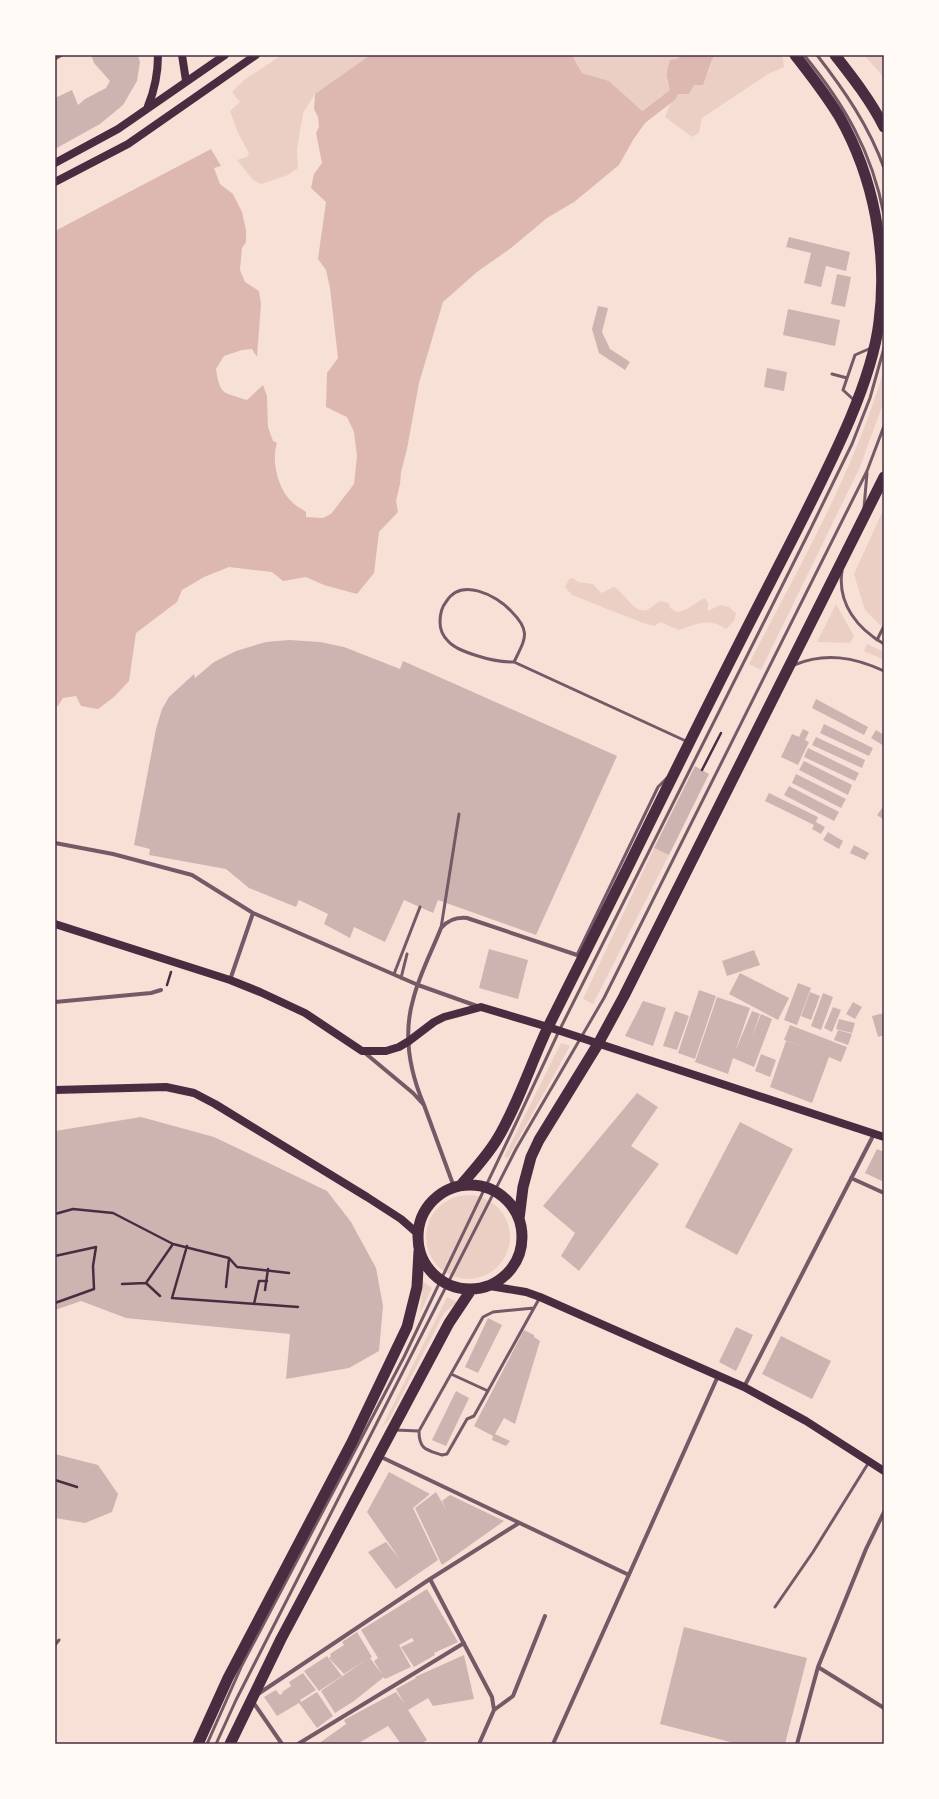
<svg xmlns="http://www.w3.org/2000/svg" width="939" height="1799" font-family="'Space Grotesk',sans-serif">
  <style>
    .green { fill: #ebcfc5 }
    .water { fill: #dcb8b0 }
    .building { fill: #ccb4b1 }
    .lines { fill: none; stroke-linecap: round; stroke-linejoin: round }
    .path { stroke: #4a2c40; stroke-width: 2.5 }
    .service { stroke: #755966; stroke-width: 3 }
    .minor { stroke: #755966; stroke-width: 4 }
    .secondary { stroke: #4a2c40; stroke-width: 8 }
    .trunk { stroke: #4a2c40; stroke-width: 11 }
    .neatline { fill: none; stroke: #4a2c40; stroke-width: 1.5 }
  </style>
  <rect width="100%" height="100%" fill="#f7e1d7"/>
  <path class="green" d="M 282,55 L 370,55 L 315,94 L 303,113 L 297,149 L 298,168 L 288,175 L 261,184 L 253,180 L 237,160 L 247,157 L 249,153 L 238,133 L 230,111 L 240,102 L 232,92 L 244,80 Z
    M 572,55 L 681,55 L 666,80 L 670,90 L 641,111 L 609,81 L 582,73 Z
    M 715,55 L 780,55 L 783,59 L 784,67 L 768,74 L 702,118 L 699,133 L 692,137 L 665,117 L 670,104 L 676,99 L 678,94 L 694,85 L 709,71 L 712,60 Z
    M 864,55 L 884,55 L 884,82 L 881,74 Z
    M 884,369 L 884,401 L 860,467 L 761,670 L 749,664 C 798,568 854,473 884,369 Z
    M 884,508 L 884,629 L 865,610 L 854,574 Z
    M 570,578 L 575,579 L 578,582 L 593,584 L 601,593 L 614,587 C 625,593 634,614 647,610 C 651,608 656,603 660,601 L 669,603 L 670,608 L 677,612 C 688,611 695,602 705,598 L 708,603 L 708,611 L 720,605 L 729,607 L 736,613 L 734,621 L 726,629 C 709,617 697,624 679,630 L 660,622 L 655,626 L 643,623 L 572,595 L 565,587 Z
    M 836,604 L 854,636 L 850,643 L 817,642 Z
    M 867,644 L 884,652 L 884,660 L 864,651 Z
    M 654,848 L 669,855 L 593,1004 L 583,999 Z
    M 561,1043 L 570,1046 L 508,1158 L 504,1157 Z
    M426 1237a42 42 0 1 1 84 0a42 42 0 1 1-84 0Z
    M 423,1281 L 432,1288 L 420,1313 Z
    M 447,1297 L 457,1302 L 444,1313 L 389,1420 L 382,1427 Z"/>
  <path class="water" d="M 370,55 L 572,55 L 582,73 L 609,81 L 642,111 L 670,90 C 666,79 666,72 670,60 L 677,59 L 681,55 L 715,55 L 712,60 L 703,85 L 694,85 L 689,94 L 678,94 L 676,99 L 645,123 L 633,140 L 619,165 L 574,202 L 547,218 L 511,248 L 477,272 L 443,302 L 419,383 L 407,449 L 401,472 L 400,484 L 396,501 L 398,512 L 379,532 L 374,573 L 357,594 L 324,585 L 306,577 L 283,581 L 272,572 L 229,567 L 204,577 L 182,590 L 177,602 L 136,633 L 129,681 L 114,697 L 98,709 L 81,706 L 76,696 L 63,698 L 58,706 L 55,705 L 55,231 L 211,149 L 221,166 L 214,168 L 220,184 L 233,194 L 242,212 L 246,230 L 246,242 L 242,248 L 240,270 L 245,282 L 259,291 L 261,304 L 257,357 L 252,349 L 242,350 L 224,356 L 216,369 C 220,396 223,392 247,400 L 263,385 L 267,396 L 268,427 L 273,441 L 277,443 C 271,461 278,488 291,501 C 295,506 301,508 306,512 L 306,517 L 323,518 L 331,514 L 354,484 L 357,456 L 354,432 L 347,417 L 326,407 L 327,373 L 338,358 L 330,288 L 326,270 L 318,259 L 326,202 L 311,188 L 314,174 L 322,163 L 316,133 L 319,127 L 318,117 L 314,109 L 315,94 Z"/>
  <path class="building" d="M 91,55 L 138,55 L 140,62 L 137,81 L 123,105 L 100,124 L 55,149 L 55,98 L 72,90 L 78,105 L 85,99 L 106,88 L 110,81 L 94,63 Z
    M 789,237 L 850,252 L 846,271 L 826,266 L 821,287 L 804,283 L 811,253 L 786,247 Z
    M 837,274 L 851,277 L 845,307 L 831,304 Z
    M 598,306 L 608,308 L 602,332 L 610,349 L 630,362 L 625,370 L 599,353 L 592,329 Z
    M 788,309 L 840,320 L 835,346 L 783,335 Z
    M 767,368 L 787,372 L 784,391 L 764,387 Z
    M 289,640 L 320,642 L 344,647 L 400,669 L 403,661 L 617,756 L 536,935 L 438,900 L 433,913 L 404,900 L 385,942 L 354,927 L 350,938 L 324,924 L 328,914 L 299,900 L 296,907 L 249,888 L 226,869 L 149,855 L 150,849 L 134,845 L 156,729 L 162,709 L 169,697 L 194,674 L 195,678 L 214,662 L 236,651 L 266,642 Z
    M 816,699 L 868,727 L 864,735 L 812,708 Z
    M 824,724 L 873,748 L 869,756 L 820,733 Z
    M 803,729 L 809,732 L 805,740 L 809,742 L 798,765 L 781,757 L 792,734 L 799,737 Z
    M 876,730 L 884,735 L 884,746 L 871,738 Z
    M 816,737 L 865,760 L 862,768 L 812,745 Z
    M 808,748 L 859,773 L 855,781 L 804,757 Z
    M 804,761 L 852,785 L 848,795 L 799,770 Z
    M 695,766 L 709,774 L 669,855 L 654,848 Z
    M 796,774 L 846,799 L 841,808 L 792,783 Z
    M 789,786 L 839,812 L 834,821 L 784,795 Z
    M 769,793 L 818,817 L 816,822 L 825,827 L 821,834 L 812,829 L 814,825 L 765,801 Z
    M 882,808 L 884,809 L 884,820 L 877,815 Z
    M 828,832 L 843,841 L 839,849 L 823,840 Z
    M 854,845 L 869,853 L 865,860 L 850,853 Z
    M 489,949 L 528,960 L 518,999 L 479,988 Z
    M 754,950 L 760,965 L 727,976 L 722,961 Z
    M 740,973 L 789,998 L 778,1020 L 729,994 Z
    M 798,983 L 811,988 L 797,1025 L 784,1020 Z
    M 699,990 L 716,996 L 695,1059 L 678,1053 Z
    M 810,992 L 820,996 L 811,1020 L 801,1016 Z
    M 823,993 L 833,997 L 821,1030 L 811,1026 Z
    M 717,997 L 750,1008 L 735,1052 L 752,1011 L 760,1014 L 752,1037 L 761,1014 L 772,1019 L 754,1067 L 733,1058 L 728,1074 L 695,1062 Z
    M 643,1001 L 666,1008 L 653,1046 L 625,1036 Z
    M 853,1002 L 862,1007 L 855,1019 L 846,1014 Z
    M 833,1007 L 841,1010 L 832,1032 L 824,1028 Z
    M 675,1011 L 689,1016 L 677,1050 L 663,1046 Z
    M 884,1013 L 884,1035 L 878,1037 L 872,1016 Z
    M 839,1019 L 855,1023 L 852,1033 L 836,1029 Z
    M 790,1025 L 847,1047 L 841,1062 L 829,1057 L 812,1103 L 770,1087 L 786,1041 L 811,1050 L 784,1040 Z
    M 838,1030 L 852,1034 L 848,1045 L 834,1040 Z
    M 761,1054 L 776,1060 L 770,1077 L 755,1071 Z
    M 637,1093 L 658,1107 L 631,1146 L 659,1164 L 579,1271 L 561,1256 L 575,1233 L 543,1206 Z
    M 141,1117 L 214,1137 L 327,1191 L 351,1222 L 376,1268 L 383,1306 L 379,1351 L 349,1368 L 286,1379 L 290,1334 L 126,1318 L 81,1301 L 55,1310 L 55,1131 Z
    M 740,1122 L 793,1149 L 737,1255 L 685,1227 Z
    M 877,1149 L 884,1152 L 884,1182 L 865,1173 Z
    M 488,1318 L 502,1325 L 478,1373 L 465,1367 Z
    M 736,1327 L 753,1335 L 736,1371 L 719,1362 Z
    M 524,1330 L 534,1335 L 534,1337 L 540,1341 L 515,1424 L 504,1418 L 495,1434 L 510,1441 L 506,1446 L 492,1440 L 493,1436 L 474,1426 Z
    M 781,1336 L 831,1361 L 812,1399 L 762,1374 Z
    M 456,1391 L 469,1398 L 446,1446 L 432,1440 Z
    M 55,1454 L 98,1465 L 118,1494 L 112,1512 L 85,1523 L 55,1518 Z
    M 389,1472 L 430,1494 L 413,1508 L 438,1560 L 396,1589 L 368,1552 L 386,1542 L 401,1561 L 367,1512 Z
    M 436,1492 L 447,1511 L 442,1501 L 450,1495 L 504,1521 L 442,1565 L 415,1508 Z
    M 427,1589 L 458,1642 L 434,1653 L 435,1655 L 414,1667 L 401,1647 L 414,1641 L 412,1638 L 399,1645 L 411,1667 L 385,1679 L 374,1661 L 378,1658 L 361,1630 Z
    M 684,1627 L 807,1658 L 785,1744 L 738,1744 L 660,1724 Z
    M 357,1632 L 372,1657 L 370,1658 L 384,1677 L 354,1701 L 335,1713 L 321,1691 L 367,1659 L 344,1674 L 329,1658 L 331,1656 L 330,1654 L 344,1645 L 342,1642 Z
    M 464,1655 L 474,1699 L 433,1706 L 428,1698 L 408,1710 L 427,1740 L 421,1744 L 401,1744 L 388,1726 L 357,1744 L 318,1744 L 346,1724 L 344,1720 L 396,1692 L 404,1703 L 396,1689 L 416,1678 L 415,1677 Z
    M 327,1656 L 342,1676 L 319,1691 L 304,1671 Z
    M 303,1673 L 316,1690 L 300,1700 L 301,1702 L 317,1692 L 333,1716 L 317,1728 L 299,1703 L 277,1716 L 264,1697 L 276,1690 L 280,1695 L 283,1693 L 282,1692 L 291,1686 L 289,1682 Z"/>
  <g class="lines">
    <path class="path" d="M 702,770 L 721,733
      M 167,985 L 171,972
      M 55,1214 L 73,1209 L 113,1213 L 173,1244 L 146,1283 L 122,1284
      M 173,1244 L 229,1258 L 237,1267 L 289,1273
      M 187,1246 L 172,1298 L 298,1307
      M 55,1256 L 96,1247 L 93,1266 L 94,1289 L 55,1303
      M 146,1283 L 160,1296
      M 226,1287 L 229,1259
      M 265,1290 L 268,1269
      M 254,1304 L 259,1281 L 267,1281
      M 55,1480 L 77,1487"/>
    <path class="service" d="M 804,55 C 844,104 872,151 884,215
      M 817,55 C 844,90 869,126 884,168
      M 55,59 L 62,55
      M 832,374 L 847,378
      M 855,401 L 843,390 L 855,355 L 871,348
      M 864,508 L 867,473
      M 842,571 C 837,604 858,629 884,644
      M 877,640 L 884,626
      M 514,662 C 525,639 532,632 511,611 C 496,595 461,577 446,602 C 441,608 440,614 440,622 C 440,629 443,636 448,641 C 455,649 468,653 478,656 C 490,660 501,662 514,662 L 688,742
      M 794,665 C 825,652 854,657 884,671
      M 441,928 L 459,814
      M 577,955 L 658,787 L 667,778
      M 394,974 L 420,907
      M 401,978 L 407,954
      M 534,1308 L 493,1312 L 483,1317 L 419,1431 C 419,1450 427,1450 442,1455 L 447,1454 L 467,1419 L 474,1416 L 539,1299
      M 451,1374 L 488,1391
      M 395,1430 L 419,1431
      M 775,1607 L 813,1552 L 869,1462
      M 55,1645 L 59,1640
      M 207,1744 L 242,1665 L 404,1357 L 516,1123 L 559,1031 L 810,530 L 852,444 L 870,398 L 884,348
      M 216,1744 L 236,1700 L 516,1149 L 604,998 L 867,471 L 884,426"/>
    <path class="minor" d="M 55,843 L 113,854 L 192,875 L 253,913 L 418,985 L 477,1006
      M 230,980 L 253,913
      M 55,1002 L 151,993 L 161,990
      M 365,1053 L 413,1093 L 424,1105 L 454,1187
      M 424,1105 C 410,1072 403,1035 413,1000 C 419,975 432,951 441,928 C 448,920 456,917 467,918 L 583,957
      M 851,1178 L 884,1193
      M 744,1387 L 874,1134
      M 379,1456 L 629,1575
      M 430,1579 L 492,1697 L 494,1710 L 479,1744
      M 818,1667 L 884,1708
      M 258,1694 L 430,1579 L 519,1523
      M 253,1702 L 282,1744
      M 494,1710 L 513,1696 L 545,1616
      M 298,1744 L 464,1643
      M 553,1744 L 718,1376
      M 797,1744 L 818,1667 L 866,1549 L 884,1512"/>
    <path class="secondary" d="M 182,55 L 186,81
      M 148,106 C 155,89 158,74 158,55
      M 55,163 L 118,129 L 225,55
      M 55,182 L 128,144 L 256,55
      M 55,924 L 230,980 L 260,992 L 305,1013 L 362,1051 L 386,1051 L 399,1047 L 409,1041 L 434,1022 L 444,1017 L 481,1007 L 548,1027 L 884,1137
      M 55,1090 L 166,1087 L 194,1093 L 215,1104 L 367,1197 L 401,1219 L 417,1233
      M 490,1286 L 526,1292 L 540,1297 L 744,1387 L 806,1421 L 884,1471"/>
    <path class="trunk" d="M 835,55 C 853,78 871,101 884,127
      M418 1237a52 52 0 1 1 104 0a52 52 0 1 1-104 0Z
      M 461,1185 C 473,1171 486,1157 496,1141 C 517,1107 531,1063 548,1027 C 574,974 601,922 627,869 C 675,771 723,674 773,577 C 800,524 827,473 850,419 C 863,388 875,355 879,322 C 888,253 874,177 839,116 C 826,95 810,74 795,55
      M 519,1219 L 523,1187 L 531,1157 L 539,1140 L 598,1044 L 624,996 L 884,477
      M 198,1744 L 228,1678 L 352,1442 L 407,1327 L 417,1287 L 419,1251
      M 230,1744 L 281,1639 L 449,1323 L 471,1290"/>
  </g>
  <rect width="939" height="1799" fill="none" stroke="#fffaf5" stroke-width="112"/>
  <rect x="56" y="56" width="827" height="1687" class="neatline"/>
</svg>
